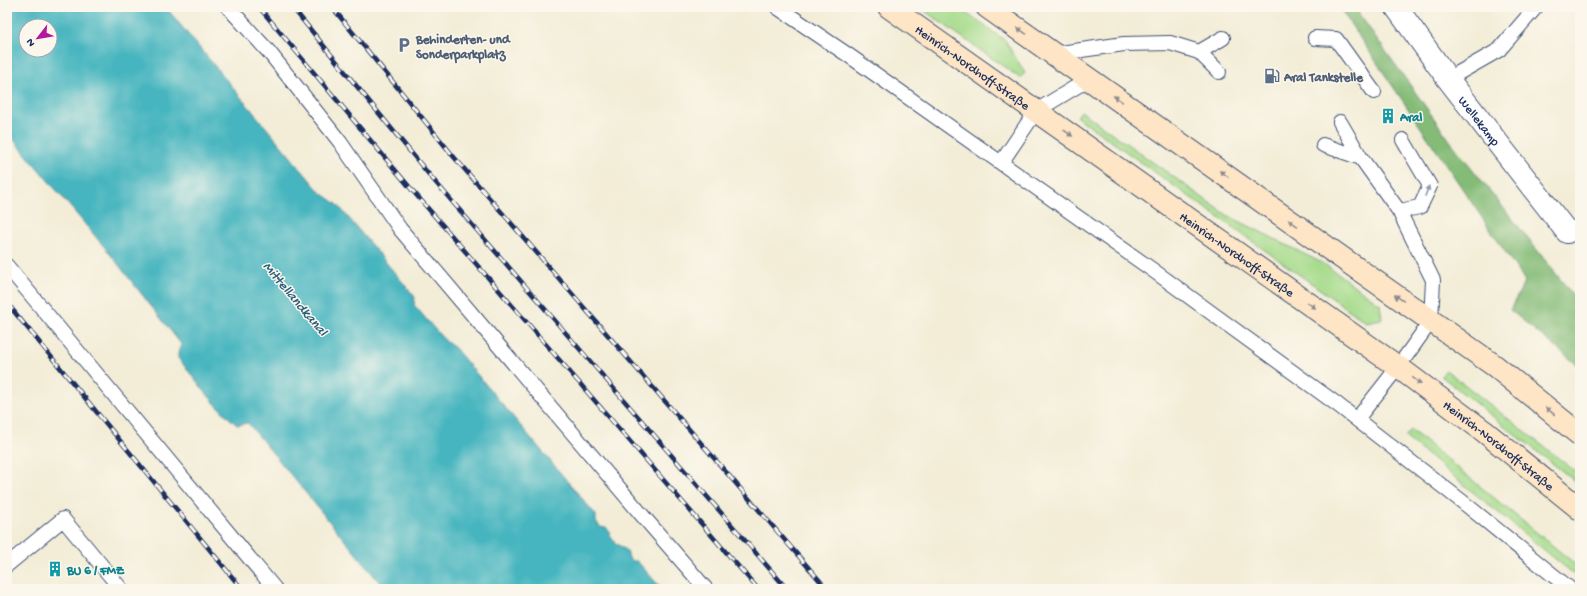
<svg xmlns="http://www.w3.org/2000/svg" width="1587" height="596" font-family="'Gochi Hand',sans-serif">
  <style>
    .green { fill: #a6db8b; stroke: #608574 }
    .forest { fill: #84bb77; stroke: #50756a }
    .water { fill: #46b5bf; stroke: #30728e; fill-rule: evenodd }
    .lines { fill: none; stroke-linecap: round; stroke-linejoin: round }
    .lane-casing { stroke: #3b4c70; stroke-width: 16 }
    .street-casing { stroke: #3b4c70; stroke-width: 24 }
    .secondary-casing { stroke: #3b4c70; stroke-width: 24 }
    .lane { stroke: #fff; stroke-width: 14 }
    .street { stroke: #fff; stroke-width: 22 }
    .secondary { stroke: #fde5c5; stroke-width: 22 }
    .rail-casing { stroke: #1b2f5e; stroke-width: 4.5 }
    .rail { stroke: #fbf7ec; stroke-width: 3; stroke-dasharray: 9; stroke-linecap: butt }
    .oneway { fill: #8c8a92 }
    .oneway2 { fill: #8d97ae }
    .labels { text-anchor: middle; stroke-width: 3; stroke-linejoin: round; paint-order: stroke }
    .service-label { font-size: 13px; font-weight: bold; fill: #4e5e75; stroke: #fbf7ec; text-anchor: start }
    .street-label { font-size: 13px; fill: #1b2f5e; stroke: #fbf7ec }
    .culture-label { font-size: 13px; font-weight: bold; fill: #0d838f; stroke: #fbf7ec; text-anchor: start }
    .water-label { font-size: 14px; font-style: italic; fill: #2a5e80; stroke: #fbf7ec }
  </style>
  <rect width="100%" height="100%" fill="#fbf7ec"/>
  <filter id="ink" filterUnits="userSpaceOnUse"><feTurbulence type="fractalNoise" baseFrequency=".025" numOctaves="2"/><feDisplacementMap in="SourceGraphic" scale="8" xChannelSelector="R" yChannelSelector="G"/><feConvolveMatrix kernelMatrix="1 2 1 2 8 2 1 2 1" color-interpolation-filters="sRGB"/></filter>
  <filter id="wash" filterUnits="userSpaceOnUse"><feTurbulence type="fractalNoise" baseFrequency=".012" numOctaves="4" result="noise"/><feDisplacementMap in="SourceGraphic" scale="16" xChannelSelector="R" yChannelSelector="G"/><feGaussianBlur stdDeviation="0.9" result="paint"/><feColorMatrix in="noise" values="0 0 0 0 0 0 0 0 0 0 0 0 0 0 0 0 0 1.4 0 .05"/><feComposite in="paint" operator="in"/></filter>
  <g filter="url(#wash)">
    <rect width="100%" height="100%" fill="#f3edd7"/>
    <path class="green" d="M 919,7 L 957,7 L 1005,40 L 1025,73 L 1020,78 Z
      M 1081,111 L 1227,215 L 1324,264 L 1380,304 L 1382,319 L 1366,322 L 1077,117 Z
      M 1446,370 L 1580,475 L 1580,485 L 1441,376 Z
      M 1411,430 L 1580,568 L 1580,579 L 1405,437 Z"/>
    <path class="forest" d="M 1339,7 L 1354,7 L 1451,142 L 1580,304 L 1580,367 L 1510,310 L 1525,281 Z"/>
    <path class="water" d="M 7,7 L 168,7 L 168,10 L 320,192 L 337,204 L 415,297 L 414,305 C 423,314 444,343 454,347 L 596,515 L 596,521 L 600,527 L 607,528 C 609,531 610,536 613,540 C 618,548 628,546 629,559 L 632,561 L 637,561 L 662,589 L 385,589 L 248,423 L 237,425 C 214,406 197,381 178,358 L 178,353 L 181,344 L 106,249 L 7,132 ZM 26,26 L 50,26 L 50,50 L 26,50 Z"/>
  </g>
  <g filter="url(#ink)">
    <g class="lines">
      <defs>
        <path id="lane" d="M 228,7 L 269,52 L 340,142 L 400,229 L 641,514 L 706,589
          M 777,7 L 851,57 L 1154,271 L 1338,405 L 1464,503 L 1570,589
          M 1315,38 L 1336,39 L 1374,92
          M 1199,52 L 1219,72
          M 1053,54 L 1124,44 L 1170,43 L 1199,52 L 1223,38
          M 1448,79 L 1499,50 L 1536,7
          M 1340,122 L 1361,158 L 1399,211 L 1433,280 L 1431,321 L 1398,367 L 1357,419
          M 1323,145 L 1361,158
          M 1001,163 L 1036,111 L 1089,79
          M 1399,211 L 1420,207 L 1430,186 L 1403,140
          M 1567,232 L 1580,225
          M 7,266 L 275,589
          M 7,565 L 63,519 L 121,589"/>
        <g id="street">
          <path id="s1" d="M 1396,7 L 1448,79 L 1567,232"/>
        </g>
        <g id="secondary">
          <path id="s2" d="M 889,7 L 1398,367 L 1485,432 L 1580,509"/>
          <path d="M 987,7 L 1495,366 L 1580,435"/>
        </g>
      </defs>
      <use href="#lane" class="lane-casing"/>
      <use href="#street" class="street-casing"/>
      <use href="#secondary" class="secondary-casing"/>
      <use href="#lane" class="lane"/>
      <use href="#street" class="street"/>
      <use href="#secondary" class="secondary"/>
      <defs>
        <path id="rail" d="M 259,7 L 412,190 L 758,589
          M 292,7 L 431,177 L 787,589
          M 332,7 L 454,157 L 827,589
          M 7,303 L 242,589"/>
      </defs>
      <use href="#rail" class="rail-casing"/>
      <use href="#rail" class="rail"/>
    </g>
    <defs><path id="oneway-solid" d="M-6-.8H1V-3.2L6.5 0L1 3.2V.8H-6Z"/></defs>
    <g class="oneway">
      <use href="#oneway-solid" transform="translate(1022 31) rotate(-145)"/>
      <use href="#oneway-solid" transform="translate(1118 99) rotate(-145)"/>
      <use href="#oneway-solid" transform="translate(1068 133) rotate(35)"/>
      <use href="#oneway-solid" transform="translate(1224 174) rotate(-145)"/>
      <use href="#oneway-solid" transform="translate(1293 223) rotate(-145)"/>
      <use href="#oneway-solid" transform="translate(1399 298) rotate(-145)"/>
      <use href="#oneway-solid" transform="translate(1311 305) rotate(35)"/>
      <use href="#oneway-solid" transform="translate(1417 381) rotate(37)"/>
      <use href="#oneway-solid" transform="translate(1550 411) rotate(-141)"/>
    </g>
    <use class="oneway2" href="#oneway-solid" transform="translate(1427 191) rotate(-69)"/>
  </g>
  <defs>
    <symbol id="parking-bare" viewBox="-9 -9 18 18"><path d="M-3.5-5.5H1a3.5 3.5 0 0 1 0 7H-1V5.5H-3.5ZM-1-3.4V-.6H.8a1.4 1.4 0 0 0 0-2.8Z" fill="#5c6f8a" stroke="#fbf7ec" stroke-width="2.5" paint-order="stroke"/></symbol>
    <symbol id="fuel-bare" viewBox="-9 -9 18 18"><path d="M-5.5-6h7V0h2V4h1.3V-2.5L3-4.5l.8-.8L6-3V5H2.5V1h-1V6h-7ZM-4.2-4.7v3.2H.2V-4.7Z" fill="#5c6f8a" stroke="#fbf7ec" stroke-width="2.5" paint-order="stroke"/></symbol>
    <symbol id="building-bare" viewBox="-9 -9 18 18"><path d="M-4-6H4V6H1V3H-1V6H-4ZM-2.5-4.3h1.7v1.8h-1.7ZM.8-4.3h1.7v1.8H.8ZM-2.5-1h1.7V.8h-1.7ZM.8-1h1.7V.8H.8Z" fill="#0f9aa8" stroke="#fbf7ec" stroke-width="2.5" paint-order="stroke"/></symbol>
  </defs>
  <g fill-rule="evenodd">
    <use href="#parking-bare" x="393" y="34" width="22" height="22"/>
    <use href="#fuel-bare" x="1261" y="65" width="22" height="22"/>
    <use href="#building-bare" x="1377" y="105" width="22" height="22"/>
    <use href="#building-bare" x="44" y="558" width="22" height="22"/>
  </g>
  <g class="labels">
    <g class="service-label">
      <text x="416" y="43">Behinderten- und<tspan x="416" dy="15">Sonderparkplatz</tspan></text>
      <text x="1284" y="81">Aral Tankstelle</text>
    </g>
    <g class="street-label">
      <text dy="5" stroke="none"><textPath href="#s2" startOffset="103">Heinrich-Nordhoff-Straße</textPath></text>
      <text dy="5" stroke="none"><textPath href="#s1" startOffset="141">Wellekamp</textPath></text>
      <text dy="5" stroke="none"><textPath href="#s2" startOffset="427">Heinrich-Nordhoff-Straße</textPath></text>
      <text dy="5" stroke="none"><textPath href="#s2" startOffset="751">Heinrich-Nordhoff-Straße</textPath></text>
    </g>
    <g class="culture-label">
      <text x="1400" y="121">Aral</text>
      <text x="67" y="574">BU 6 / FMZ</text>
    </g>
    <g class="water-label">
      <text transform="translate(296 298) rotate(50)" y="5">Mittellandkanal</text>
    </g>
  </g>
  <rect width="1587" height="596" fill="none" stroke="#fbf7ec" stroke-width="24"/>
  <g transform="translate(38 38) rotate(239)"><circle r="19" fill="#fbf7ec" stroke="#a1a7b3"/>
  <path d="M0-3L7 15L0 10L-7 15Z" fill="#b5179e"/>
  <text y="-6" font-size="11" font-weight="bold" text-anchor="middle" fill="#1b2f5e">N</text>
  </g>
</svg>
